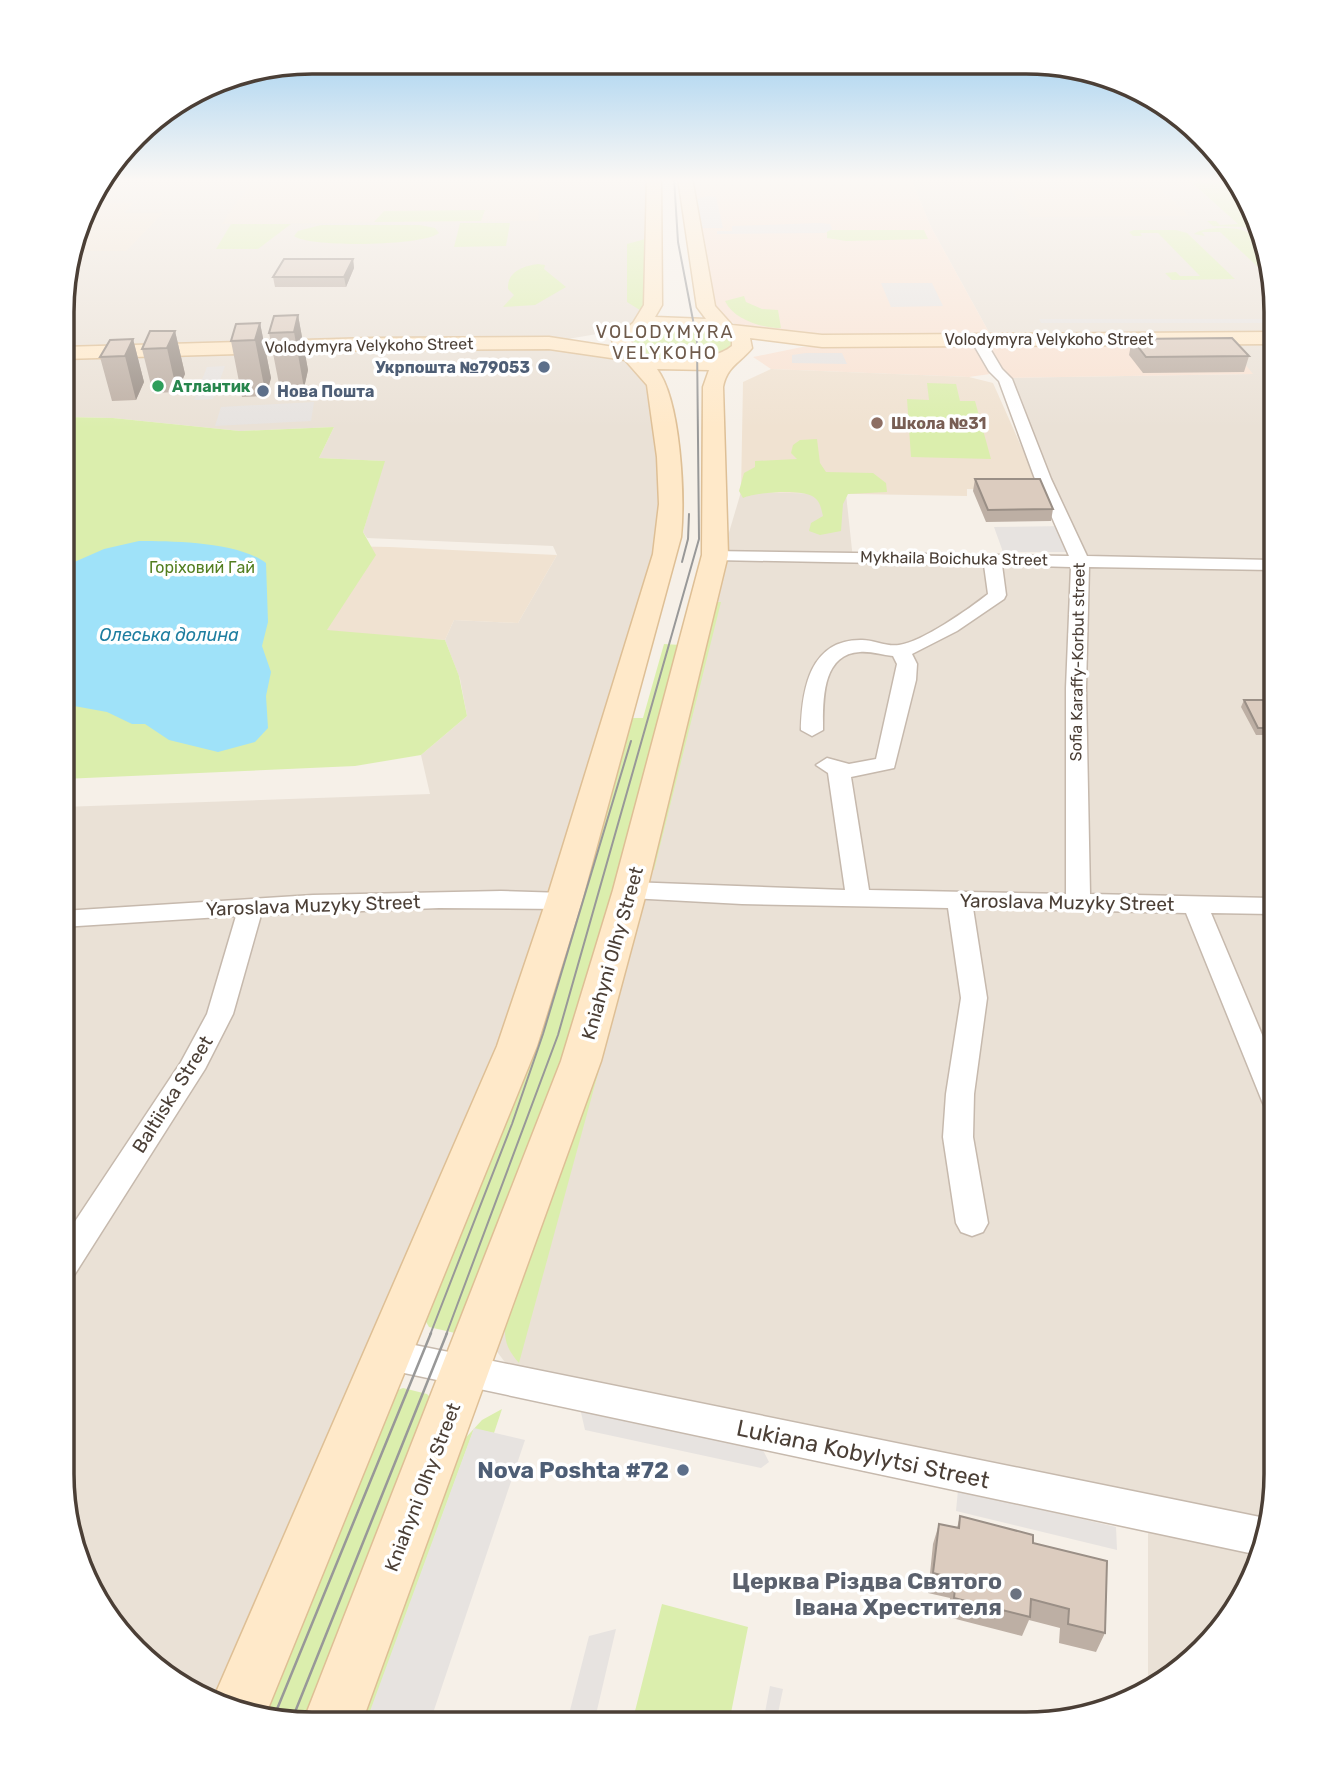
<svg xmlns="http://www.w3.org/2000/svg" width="1338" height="1785" font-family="Rubik,sans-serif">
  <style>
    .residential { fill: #eae1d6 }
    .commercial { fill: #f9e2d2 }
    .education { fill: #f0e2d1 }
    .green { fill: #dbeead }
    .parking { fill: #e7e3e0 }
    .water { fill: #9fe2f9 }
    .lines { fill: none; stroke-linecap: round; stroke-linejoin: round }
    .street-casing { stroke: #c6b9ad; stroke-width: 3 }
    .secondary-casing { stroke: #debf95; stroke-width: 3 }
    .street { fill: #fff; fill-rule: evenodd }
    .secondary { fill: #ffe9c9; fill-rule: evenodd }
    .tram-far1 { stroke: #989898; stroke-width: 2 }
    .tram { stroke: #989898; stroke-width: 2.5 }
    .wall { fill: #bdafa4 }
    .shaded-wall { fill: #9a8f86 }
    .building { fill: #dcccbf; stroke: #9a8f86; stroke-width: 2 }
    .service-dot { fill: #5c6f8a; stroke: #fff; stroke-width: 2.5 }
    .leisure-dot { fill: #2e9e5b; stroke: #fff; stroke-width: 2.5 }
    .education-dot { fill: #8d6e63; stroke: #fff; stroke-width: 2.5 }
    .worship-dot { fill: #6b7280; stroke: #fff; stroke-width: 2.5 }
    .labels { text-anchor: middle; stroke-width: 7; stroke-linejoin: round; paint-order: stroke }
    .far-street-label { font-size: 16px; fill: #4b3f36; stroke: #fff }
    .far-service-label { font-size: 16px; font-weight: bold; fill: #4e5e75; stroke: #fff; text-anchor: end }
    .far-leisure-label { font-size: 16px; font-weight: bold; fill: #27864d; stroke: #fff; text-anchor: start }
    .far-education-label { font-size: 16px; font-weight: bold; fill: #785e54; stroke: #fff; text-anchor: start }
    .far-park-label { font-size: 16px; fill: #537e20; stroke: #fff }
    .far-neighbourhood-label { font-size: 18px; letter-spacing: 2px; fill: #6f5b4c; stroke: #fff }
    .far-water-label { font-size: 18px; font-style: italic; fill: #1e7ea0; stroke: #fff }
    .street-label { font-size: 19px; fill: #4b3f36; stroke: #fff }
    .near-street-label { font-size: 23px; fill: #4b3f36; stroke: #fff }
    .near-service-label { font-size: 23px; font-weight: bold; fill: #4e5e75; stroke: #fff; text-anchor: end }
    .near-worship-label { font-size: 23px; font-weight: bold; fill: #5b616d; stroke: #fff; text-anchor: end }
    .rim { fill: none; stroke: #4b3f36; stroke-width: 3.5 }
  </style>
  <rect width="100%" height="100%" fill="#f6f0e8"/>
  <path class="residential" d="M 101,179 L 650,179 L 647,311 L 632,328 L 562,340 L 63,350 L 63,279 L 95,187 Z
    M 911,179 L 1233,179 L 1251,201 L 1277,311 L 1277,334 L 991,336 L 931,227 Z
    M 1227,342 L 1277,342 L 1276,1490 L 1264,1524 L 510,1369 L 489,1341 L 741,492 L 846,494 L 853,559 L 1088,562 L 1008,378 L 1252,374 Z
    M 526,346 L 614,356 L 630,361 L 650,387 L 668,484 L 662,550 L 556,909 L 375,1368 L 231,1703 L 172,1681 L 87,1584 L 61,1474 L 62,807 L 430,794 L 421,755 L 467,716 L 460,679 L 445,640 L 454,620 L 518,623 L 557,555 L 553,546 L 367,538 L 363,532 L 384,461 L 319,458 L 334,427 L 240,431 L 113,418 L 63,417 L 63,358 Z
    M 1148,1518 L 1259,1542 L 1234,1613 L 1148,1688 Z"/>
  <path class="commercial" d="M 692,179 L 911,179 L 931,227 L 991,336 L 812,336 L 752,330 L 723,319 L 709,304 Z
    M 1227,342 L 1253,374 L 1008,378 L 985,344 Z
    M 975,345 L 990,374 L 969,377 L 771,369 L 753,357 L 802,347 Z"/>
  <path class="education" d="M 542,182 L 538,221 L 222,224 L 249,185 Z
    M 1160,188 L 1189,216 L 1031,217 L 1010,189 Z
    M 89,203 L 133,203 L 124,213 L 163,213 L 126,251 L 73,251 Z
    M 771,369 L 969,377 L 993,383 L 1041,491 L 967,489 L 967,496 L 741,492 L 743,382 Z
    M 339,546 L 390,547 L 557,555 L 518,623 L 454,620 L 445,640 L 323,631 Z"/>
  <path class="green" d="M 1188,179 L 1233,179 L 1251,201 L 1268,276 L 1220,232 L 1202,232 L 1205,236 L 1194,234 C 1200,227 1235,226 1245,231 C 1249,233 1251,235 1255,236 L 1245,227 L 1213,226 L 1207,221 L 1216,221 L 1220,225 L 1238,224 Z
    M 485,210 L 481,221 L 374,222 L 384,211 Z
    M 460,223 L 510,223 L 506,246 L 454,247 Z
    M 231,224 L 291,224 L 258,249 L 216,249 Z
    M 321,225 L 420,225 L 435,228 L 439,233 C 424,246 310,248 294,236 L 298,231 Z
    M 827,230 L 924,230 L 928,239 L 846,241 L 827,238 Z
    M 1134,230 L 1176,230 L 1187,233 L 1235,279 L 1172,280 L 1165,273 L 1176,272 L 1180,276 L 1200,276 L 1158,233 L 1140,233 L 1142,236 L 1133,236 L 1129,232 Z
    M 649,238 L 645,303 L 643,312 L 627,302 L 627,244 Z
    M 538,264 L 545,265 L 544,269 L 566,287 L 535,305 L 503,307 L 514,295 L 508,289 C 507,271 524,266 538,264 Z
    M 744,296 L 746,302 L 762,309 L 778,310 L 781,328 C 762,328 734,320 725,301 Z
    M 703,325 L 734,339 L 734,346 C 702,367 664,365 630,348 L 631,336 L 653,326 Z
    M 927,383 L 956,384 L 960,401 L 975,401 L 991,459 L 911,457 L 907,399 L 929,400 Z
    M 63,417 L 113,418 L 240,431 L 334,427 L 319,458 L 385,461 L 363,532 L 376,555 L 327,630 L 445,640 L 459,676 L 467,716 L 421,755 L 355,766 L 63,779 Z
    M 817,439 L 820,463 L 826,472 L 873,473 L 886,483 L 887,492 L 848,494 L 843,504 L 841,531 L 820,535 L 809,531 L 811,523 L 823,516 C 821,508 820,500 812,496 C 800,489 756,492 743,498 L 739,491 L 744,473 L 755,467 L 755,461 L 797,459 L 791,453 L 793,445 L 800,440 Z
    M 712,602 L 721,602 L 654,870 L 647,868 Z
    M 664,644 L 681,645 L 580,1021 L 455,1333 L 429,1327 L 425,1320 L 627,718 L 643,718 Z
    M 644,905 L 519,1363 C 507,1349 504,1341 505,1322 L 636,911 Z
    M 403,1388 L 427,1394 L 433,1400 L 309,1722 L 279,1722 L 257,1713 L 389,1398 L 395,1391 Z
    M 502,1409 L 494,1433 L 474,1429 L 367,1722 L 357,1722 L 459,1445 L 482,1420 Z
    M 662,1604 L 748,1627 L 729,1723 L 632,1723 Z"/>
  <path class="parking" d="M 707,196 L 716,197 L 723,228 L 702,228 L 699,224 L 695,200 Z
    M 820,223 L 830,224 L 832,229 L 825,233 L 717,234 L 717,231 L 732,231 L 732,226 Z
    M 881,283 L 932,283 L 943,306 L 891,307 Z
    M 1039,319 L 1277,319 L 1277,323 L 1041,323 Z
    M 806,353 L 842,353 L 847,364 L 792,363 L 792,355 Z
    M 225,366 L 213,399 L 194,400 L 207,367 Z
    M 314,402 L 311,421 L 215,426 L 221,407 Z
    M 1066,526 L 1077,552 L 1003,552 L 994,527 Z
    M 580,1408 L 761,1446 L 769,1462 L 761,1468 L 585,1430 Z
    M 474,1428 L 525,1440 L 430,1722 L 366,1722 Z
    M 958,1490 L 1116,1527 L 1117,1550 L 956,1511 Z
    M 616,1629 L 594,1723 L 567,1722 L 589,1636 Z
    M 770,1686 L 783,1689 L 776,1723 L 763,1723 Z"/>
  <path class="water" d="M 139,541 C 174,541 238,542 266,563 L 268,622 L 262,646 L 271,672 L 266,696 L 268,728 L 255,742 L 218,752 L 169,740 L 145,724 L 132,724 L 107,712 L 63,704 L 63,567 L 104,549 Z"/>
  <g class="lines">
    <defs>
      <path id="street" d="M 973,337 L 983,337 L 1002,369 L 1012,379 L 1051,479 L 1087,556 L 1277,560 L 1277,570 L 1089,567 L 1086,688 L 1090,894 L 1276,898 L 1276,914 L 1211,913 L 1276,1068 L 1276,1112 L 1266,1109 L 1262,1101 L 1186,913 L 973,908 L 987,998 L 974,1094 L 973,1137 L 988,1223 L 983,1232 L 972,1236 L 961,1232 L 956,1223 L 943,1137 L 946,1094 L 961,998 L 948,908 L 742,904 L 630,898 L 621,896 L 618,890 L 621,884 L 630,882 L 845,890 L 828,773 L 816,765 L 827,758 L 849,764 L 876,759 L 897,664 L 893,656 C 882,655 871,651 860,652 C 821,654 823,702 823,730 L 812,736 L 801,730 C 802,689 810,639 862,640 C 874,640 887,647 899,645 C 922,642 969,609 988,594 L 984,565 L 715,560 L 706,555 L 709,551 L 1069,556 L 1035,479 L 999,381 L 989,371 L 971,340 ZM 1002,565 L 1071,567 L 1066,688 L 1066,894 L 869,890 L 851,777 L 894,768 L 916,680 L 917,664 L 912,654 L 957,631 L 1004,599 L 1006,595 Z
        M 501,891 L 564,893 L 573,895 L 576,901 L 573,907 L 564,909 L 439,908 L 261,915 L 233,1014 L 205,1069 L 73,1277 L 62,1281 L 62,1241 L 181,1062 L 207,1014 L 236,916 L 62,927 L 62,911 L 313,895 Z
        M 390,1340 L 1260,1517 L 1266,1520 L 1254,1554 L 390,1370 L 378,1366 L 373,1355 L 378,1344 Z"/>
      <path id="secondary" d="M 647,178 L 661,178 L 662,305 L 655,317 L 706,319 L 697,307 L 678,178 L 692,178 L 715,306 L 732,325 L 822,335 L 1277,332 L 1277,344 L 822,347 L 750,338 L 752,348 C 740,363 727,366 723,387 L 728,555 L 647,890 L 601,1061 L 362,1722 L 303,1722 L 561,1061 L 613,890 L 702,555 L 703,387 L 709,370 L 657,369 C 681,401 685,496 681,537 L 582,901 L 537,1046 L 265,1716 L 214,1697 L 497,1046 L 546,901 L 653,554 L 659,504 L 657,457 L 647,385 L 625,360 L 549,349 L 372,350 L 63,359 L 63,347 L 372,338 L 549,337 L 614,347 L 612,340 L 633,323 L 644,305 ZM 670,327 L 712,331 L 732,340 L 732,346 C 712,363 642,370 631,341 C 642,331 654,328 670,327 Z"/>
    </defs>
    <use href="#street" class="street-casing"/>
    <use href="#secondary" class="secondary-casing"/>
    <use href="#street" class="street"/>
    <use href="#secondary" class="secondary"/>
    <path class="tram-far1" d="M 682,562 L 688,539 L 689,514
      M 430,1335 L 512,1124 L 543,1034 L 631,741
      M 446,1335 L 558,1035 L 699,539 L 697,341 L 678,242 L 674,178"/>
    <path class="tram" d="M 273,1719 L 431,1333
      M 291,1722 L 447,1333"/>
  </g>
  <path class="wall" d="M 353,259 L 354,268 L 346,287 L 275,287 L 273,277 Z
    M 298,315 L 308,370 L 304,388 L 280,389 L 269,333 Z
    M 260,323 L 271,378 L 266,396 L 242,397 L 231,341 Z
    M 175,331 L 185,374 L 177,392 L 153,393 L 142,349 Z
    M 133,339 L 144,382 L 136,400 L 112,401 L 100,357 Z
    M 1132,339 L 1249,356 L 1244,372 L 1143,373 L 1129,355 Z
    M 975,479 L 1053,509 L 1051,521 L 986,522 L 973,491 Z
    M 1244,700 L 1277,700 L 1277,735 L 1256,735 L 1241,707 Z
    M 960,1516 L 1033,1543 L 1105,1633 L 1096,1652 L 1059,1643 L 1060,1628 L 1029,1620 L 1022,1636 L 948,1617 L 950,1598 L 928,1593 L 933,1544 L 939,1524 L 957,1528 Z"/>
  <path class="shaded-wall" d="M 353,259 L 354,268 L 346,287 L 344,277 Z
    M 298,315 L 308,370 L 304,388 L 294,332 Z
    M 260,323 L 271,378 L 266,396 L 255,340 Z
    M 175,331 L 185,374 L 177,392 L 167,348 Z
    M 133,339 L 144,382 L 136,400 L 125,356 Z"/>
  <path class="building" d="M 284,259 L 353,259 L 344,277 L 273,277 Z
    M 298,315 L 294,332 L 269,333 L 274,316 Z
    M 260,323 L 255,340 L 231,341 L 236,324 Z
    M 150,331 L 175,331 L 167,348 L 142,349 Z
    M 1232,338 L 1249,356 L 1146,357 L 1132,339 Z
    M 133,339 L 125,356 L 100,357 L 110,340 Z
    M 975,479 L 1040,479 L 1053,509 L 988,510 Z
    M 1244,700 L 1277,700 L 1277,728 L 1258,728 Z
    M 960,1516 L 1033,1535 L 1033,1543 L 1107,1561 L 1105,1633 L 1068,1624 L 1069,1609 L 1031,1599 L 1030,1617 L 954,1598 L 956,1579 L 933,1573 L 939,1524 L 959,1528 Z"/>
  <linearGradient id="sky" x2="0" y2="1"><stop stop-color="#8bc6ef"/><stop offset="0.42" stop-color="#fbf8f5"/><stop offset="1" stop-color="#fbf8f5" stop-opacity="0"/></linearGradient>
  <rect width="1338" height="428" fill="url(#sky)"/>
  <g class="service-dot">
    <circle cx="544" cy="367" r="7"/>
    <circle cx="263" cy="391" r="7"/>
    <circle cx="683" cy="1470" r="7"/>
  </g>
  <circle class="leisure-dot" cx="158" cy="386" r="7"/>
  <circle class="education-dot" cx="877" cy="423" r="7"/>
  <circle class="worship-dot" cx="1016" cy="1594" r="7"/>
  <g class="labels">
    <g class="far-street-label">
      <text x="1049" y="345">Volodymyra Velykoho Street</text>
      <text transform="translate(369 345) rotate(-1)" y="6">Volodymyra Velykoho Street</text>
      <text transform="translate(954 558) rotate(1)" y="6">Mykhaila Boichuka Street</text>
      <text transform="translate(1077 662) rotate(-89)" y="6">Sofia Karaffy-Korbut street</text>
    </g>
    <g class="far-service-label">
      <text x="530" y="373">Укрпошта №79053</text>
      <text x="277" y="397" text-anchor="start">Нова Пошта</text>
    </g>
    <g class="far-leisure-label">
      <text x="172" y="392">Атлантик</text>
    </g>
    <g class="far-education-label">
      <text x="891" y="429">Школа №31</text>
    </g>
    <g class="far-park-label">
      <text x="202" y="573">Горіховий Гай</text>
    </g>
    <g class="far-neighbourhood-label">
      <text x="665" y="338">VOLODYMYRA<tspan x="665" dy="21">VELYKOHO</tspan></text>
    </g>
    <g class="far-water-label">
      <text x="169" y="641">Олеська долина</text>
    </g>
    <g class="street-label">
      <text transform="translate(1067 902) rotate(1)" y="7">Yaroslava Muzyky Street</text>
      <text transform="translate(313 905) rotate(-2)" y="7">Yaroslava Muzyky Street</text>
      <text transform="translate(612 953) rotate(-74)" y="7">Kniahyni Olhy Street</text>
      <text transform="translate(172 1094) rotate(-58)" y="7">Baltiiska Street</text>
      <text transform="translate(422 1487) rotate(-69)" y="7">Kniahyni Olhy Street</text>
    </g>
    <g class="near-street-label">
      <text transform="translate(863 1454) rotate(12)" y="8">Lukiana Kobylytsi Street</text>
    </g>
    <g class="near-service-label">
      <text x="669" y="1478">Nova Poshta #72</text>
    </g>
    <g class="near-worship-label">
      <text x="1002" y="1589">Церква Різдва Святого<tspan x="1002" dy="26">Івана Хрестителя</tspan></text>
    </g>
  </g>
  <path d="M0 0H1338V1785H0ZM312 74H1026A238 238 0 0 1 1264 312V1474A238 238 0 0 1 1026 1712H312A238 238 0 0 1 74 1474V312A238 238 0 0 1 312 74Z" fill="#fff" fill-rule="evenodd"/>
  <path class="rim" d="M312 74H1026A238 238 0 0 1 1264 312V1474A238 238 0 0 1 1026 1712H312A238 238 0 0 1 74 1474V312A238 238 0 0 1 312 74Z"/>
</svg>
